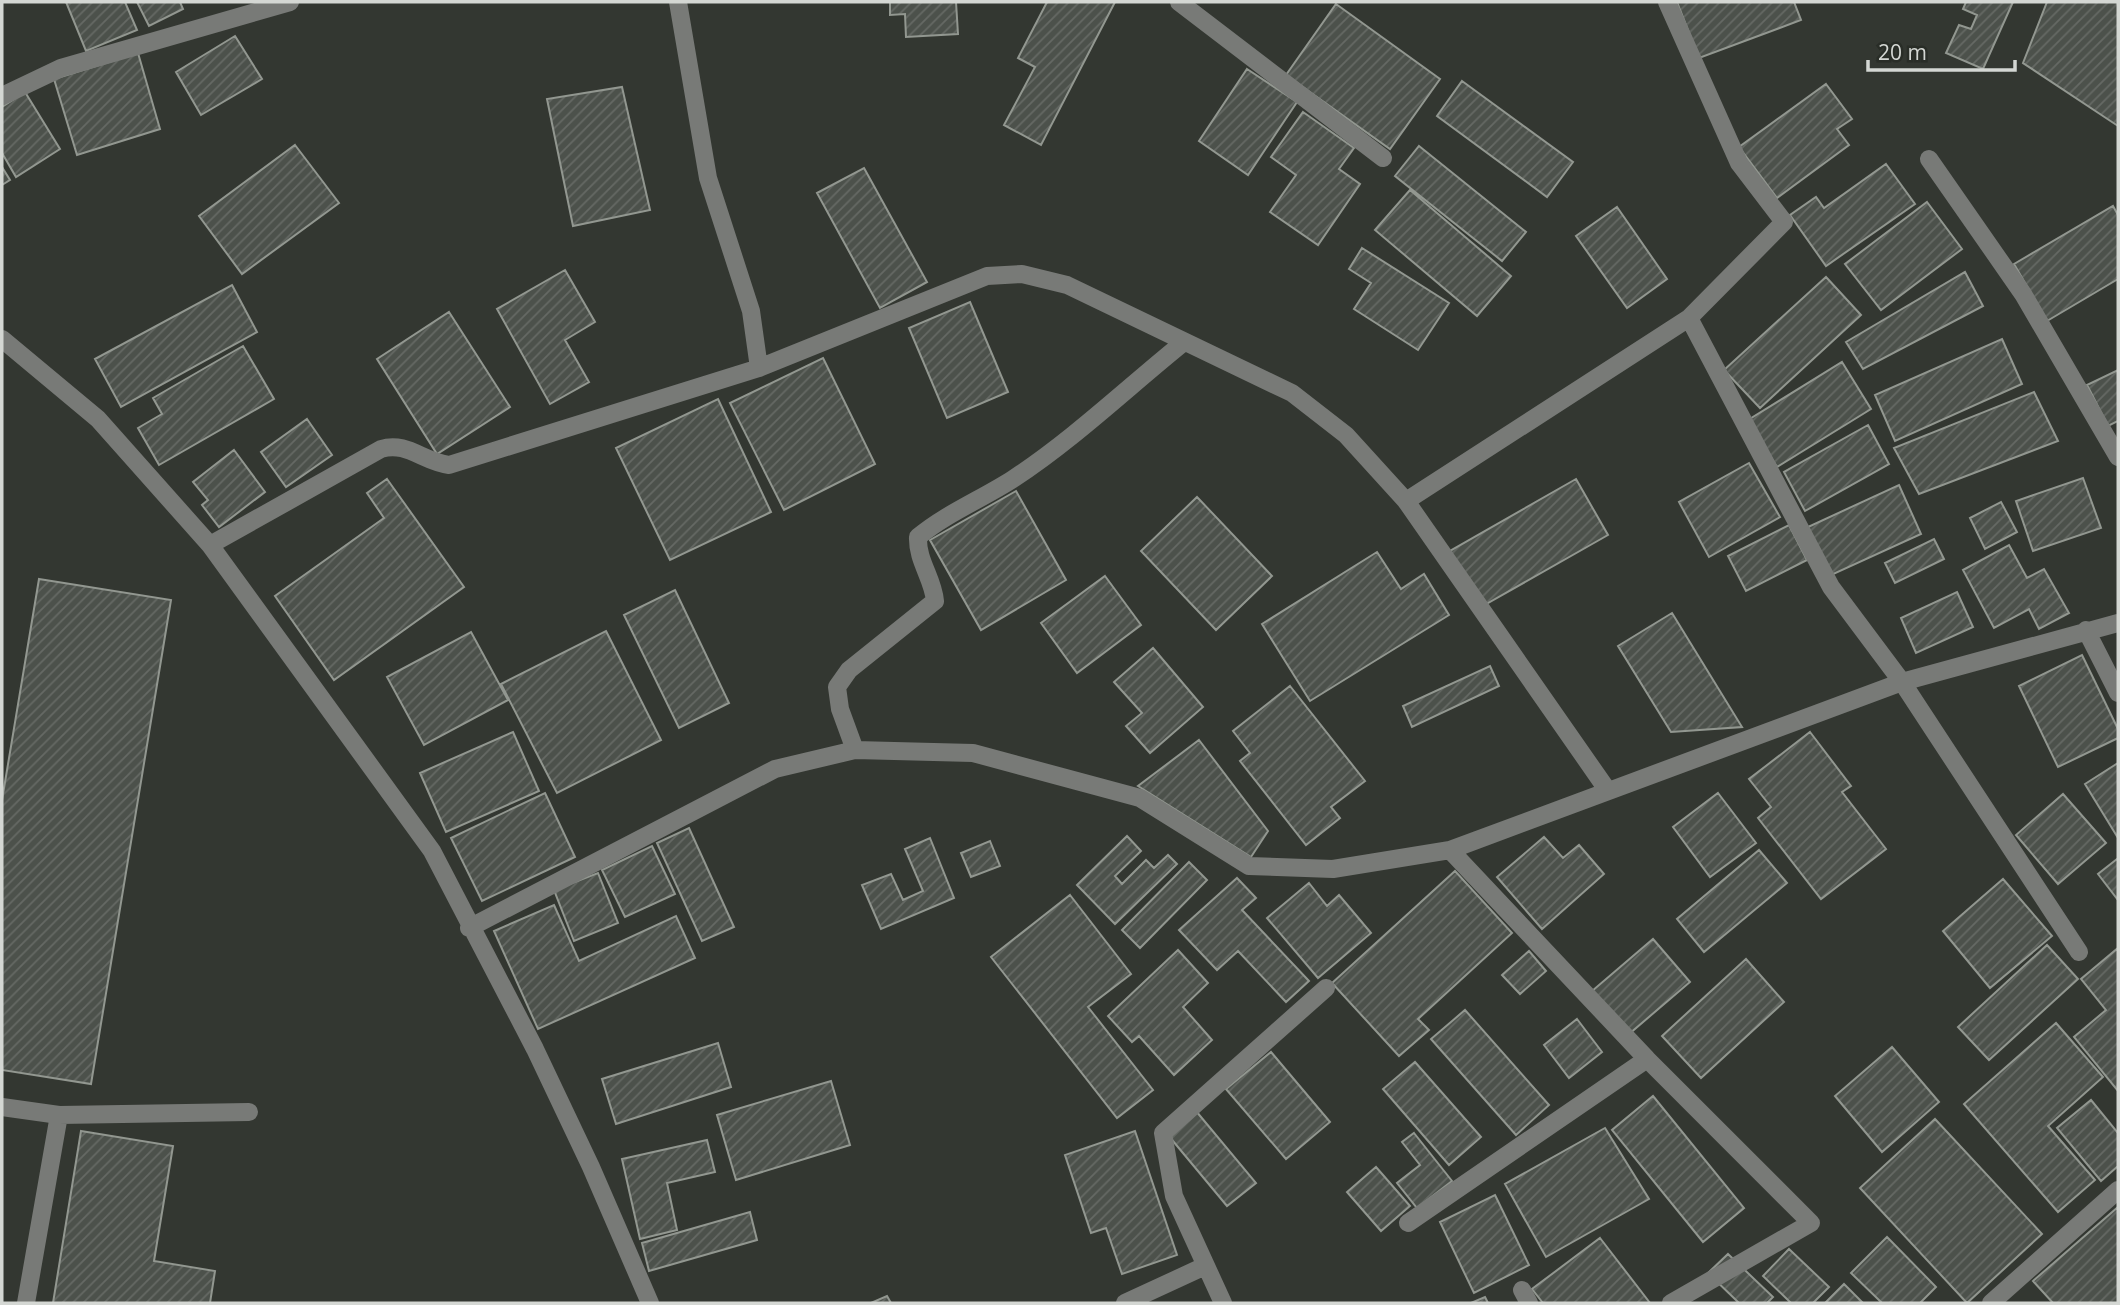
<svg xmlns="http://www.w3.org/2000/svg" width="2120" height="1305" font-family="'Open Sans',sans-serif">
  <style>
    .building { fill: url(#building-hatch); stroke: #929790; stroke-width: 2 }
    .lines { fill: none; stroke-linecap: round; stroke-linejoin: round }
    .minor { stroke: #787a77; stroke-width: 18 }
  </style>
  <defs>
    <pattern id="building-hatch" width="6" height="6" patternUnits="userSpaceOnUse" patternTransform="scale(1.75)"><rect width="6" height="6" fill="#4c514b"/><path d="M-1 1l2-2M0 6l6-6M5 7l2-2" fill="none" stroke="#656964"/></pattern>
  </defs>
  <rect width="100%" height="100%" fill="#333731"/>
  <path class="building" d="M 66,2 L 125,2 L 137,30 L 86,51 Z
    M 137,2 L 180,2 L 183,9 L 149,26 Z
    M 890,2 L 956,2 L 958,34 L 906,37 L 905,14 L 890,15 Z
    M 1047,2 L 1115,2 L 1041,145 L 1004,125 L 1035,67 L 1018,58 Z
    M 1677,2 L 1794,2 L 1801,20 L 1699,58 Z
    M 1966,2 L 2013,2 L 1983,69 L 1946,53 L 1959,25 L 1971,29 L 1977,15 L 1963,9 Z
    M 2047,2 L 2118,2 L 2118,126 L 2023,63 Z
    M 1336,4 L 1440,79 L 1390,149 L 1286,75 Z
    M 235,36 L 262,79 L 201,115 L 176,72 Z
    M 138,53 L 160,129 L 77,155 L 54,79 Z
    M 1247,69 L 1297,102 L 1248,175 L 1199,141 Z
    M 1462,81 L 1573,162 L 1547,197 L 1437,116 Z
    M 1826,84 L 1852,119 L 1837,129 L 1849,145 L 1777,198 L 1739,147 Z
    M 622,87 L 650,210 L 573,226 L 547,99 Z
    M 25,92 L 60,149 L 16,177 L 2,153 L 2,107 Z
    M 1303,112 L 1354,148 L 1339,169 L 1360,184 L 1318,245 L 1270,212 L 1296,175 L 1271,157 Z
    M 295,145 L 339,203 L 242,274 L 199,216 Z
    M 1419,146 L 1526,232 L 1502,261 L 1395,176 Z
    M 1886,164 L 1915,204 L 1826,266 L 1790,215 L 1816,197 L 1824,208 Z
    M 2,167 L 10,180 L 2,185 Z
    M 864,168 L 927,282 L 880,308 L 817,193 Z
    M 1410,190 L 1511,276 L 1477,316 L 1375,230 Z
    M 1927,202 L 1962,249 L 1881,310 L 1845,264 Z
    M 2113,206 L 2118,215 L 2118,279 L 2047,321 L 2014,264 Z
    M 1617,207 L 1667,279 L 1627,308 L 1576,236 Z
    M 1362,248 L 1449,303 L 1418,350 L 1354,309 L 1371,283 L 1349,269 Z
    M 565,270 L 595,322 L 565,340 L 589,382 L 550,404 L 497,309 Z
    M 1965,272 L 1983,306 L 1863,369 L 1846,342 Z
    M 1826,277 L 1861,315 L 1760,408 L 1724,370 Z
    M 232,285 L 257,332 L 121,407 L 95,359 Z
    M 970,302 L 1008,392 L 947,418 L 909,328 Z
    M 449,312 L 510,407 L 437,454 L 377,359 Z
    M 2002,339 L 2022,384 L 1895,441 L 1875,395 Z
    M 243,346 L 274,399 L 159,465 L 138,428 L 162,414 L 153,398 Z
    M 823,358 L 875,464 L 784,510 L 730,403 Z
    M 1842,362 L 1871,409 L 1777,467 L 1748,420 Z
    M 2118,370 L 2118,421 L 2108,426 L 2087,385 Z
    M 2034,392 L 2058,441 L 1919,494 L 1894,448 Z
    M 718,399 L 771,512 L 670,560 L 616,448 Z
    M 307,419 L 332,455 L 286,487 L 261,452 Z
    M 1868,425 L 1889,464 L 1805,511 L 1784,472 Z
    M 234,450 L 265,492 L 219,527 L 202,505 L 208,500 L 193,482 Z
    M 1749,463 L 1780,517 L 1709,557 L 1679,502 Z
    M 2083,478 L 2101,528 L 2033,551 L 2016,501 Z
    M 387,479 L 464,587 L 334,680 L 275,596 L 384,518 L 367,493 Z
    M 1576,479 L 1608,535 L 1474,611 L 1443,555 Z
    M 1899,485 L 1921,534 L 1829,576 L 1808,527 Z
    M 1016,491 L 1066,580 L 981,630 L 930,540 Z
    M 1197,497 L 1272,576 L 1216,630 L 1141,551 Z
    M 2001,502 L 2017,532 L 1985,549 L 1970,518 Z
    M 1789,525 L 1807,560 L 1746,591 L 1728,556 Z
    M 1934,539 L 1944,559 L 1895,583 L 1885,563 Z
    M 2009,545 L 2027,578 L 2044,569 L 2069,613 L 2039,629 L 2029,609 L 1994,628 L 1963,570 Z
    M 1377,552 L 1401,589 L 1424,574 L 1449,615 L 1310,701 L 1262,624 Z
    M 1105,576 L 1141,625 L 1077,673 L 1041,623 Z
    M 39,579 L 171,600 L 91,1084 L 2,1070 L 2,800 Z
    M 675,590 L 729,703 L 679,728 L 624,615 Z
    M 1957,592 L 1973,627 L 1916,653 L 1901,618 Z
    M 1672,613 L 1742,727 L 1671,732 L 1618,646 Z
    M 606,631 L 661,740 L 557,793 L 501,684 Z
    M 471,632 L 508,700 L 424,745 L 387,677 Z
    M 1153,648 L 1203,707 L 1150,753 L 1126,726 L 1142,713 L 1114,682 Z
    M 2082,655 L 2118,729 L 2118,738 L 2058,767 L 2019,686 Z
    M 1490,666 L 1499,686 L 1412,727 L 1403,706 Z
    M 1290,686 L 1365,781 L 1331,807 L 1340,818 L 1306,845 L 1240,761 L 1250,753 L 1233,731 Z
    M 513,732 L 539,791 L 446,832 L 420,773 Z
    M 1810,732 L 1851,786 L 1842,792 L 1886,849 L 1821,899 L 1758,818 L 1771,807 L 1749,779 Z
    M 1199,740 L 1268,831 L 1251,857 L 1138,786 Z
    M 2118,763 L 2118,838 L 2085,784 Z
    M 545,793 L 575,857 L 482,901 L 451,838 Z
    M 1718,793 L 1756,843 L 1710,877 L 1673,827 Z
    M 2063,794 L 2106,843 L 2058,884 L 2016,835 Z
    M 689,828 L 734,927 L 702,941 L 657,843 Z
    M 1127,836 L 1141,851 L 1115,876 L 1122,884 L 1146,860 L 1154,868 L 1168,855 L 1177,864 L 1115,924 L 1077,885 Z
    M 1544,837 L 1563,858 L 1579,845 L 1604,874 L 1542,929 L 1497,877 Z
    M 930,838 L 954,898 L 881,929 L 862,885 L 891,874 L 903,900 L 923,891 L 905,849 Z
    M 990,841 L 1000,866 L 971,877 L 961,853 Z
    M 652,846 L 675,894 L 625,917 L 602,870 Z
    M 1759,850 L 1787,883 L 1704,952 L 1677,919 Z
    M 2117,859 L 2118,861 L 2118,900 L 2098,874 Z
    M 1189,862 L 1207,880 L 1140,948 L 1122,930 Z
    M 1455,871 L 1512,933 L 1418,1019 L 1429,1030 L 1399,1056 L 1332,983 Z
    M 598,873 L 618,923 L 574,941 L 554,890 Z
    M 1237,878 L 1256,898 L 1242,910 L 1309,981 L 1286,1002 L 1238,951 L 1217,970 L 1179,930 Z
    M 2003,879 L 2052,936 L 1990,988 L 1943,931 Z
    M 1309,883 L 1327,906 L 1339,895 L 1371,933 L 1318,978 L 1267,918 Z
    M 1070,895 L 1131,974 L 1088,1007 L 1153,1090 L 1117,1118 L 991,957 Z
    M 554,905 L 579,961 L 676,916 L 695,958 L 538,1029 L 494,931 Z
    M 1653,939 L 1690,982 L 1629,1034 L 1592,991 Z
    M 2047,945 L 2078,979 L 1989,1060 L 1958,1027 Z
    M 2118,948 L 2118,1091 L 2074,1037 L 2106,1010 L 2081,979 Z
    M 1178,950 L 1208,983 L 1183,1007 L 1212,1040 L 1174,1075 L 1139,1036 L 1132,1042 L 1108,1016 Z
    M 1529,951 L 1546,971 L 1520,994 L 1502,975 Z
    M 1746,959 L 1784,1002 L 1701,1078 L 1662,1036 Z
    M 1465,1010 L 1549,1105 L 1516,1135 L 1431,1039 Z
    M 1577,1019 L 1602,1052 L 1569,1078 L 1544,1045 Z
    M 2056,1023 L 2103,1077 L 2048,1126 L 2095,1180 L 2058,1212 L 1964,1104 Z
    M 718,1043 L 731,1087 L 616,1124 L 602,1079 Z
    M 1892,1047 L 1939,1102 L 1882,1152 L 1835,1096 Z
    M 1271,1052 L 1330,1122 L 1286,1159 L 1226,1089 Z
    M 1415,1062 L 1481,1137 L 1449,1165 L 1383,1089 Z
    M 831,1081 L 850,1145 L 736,1180 L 717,1115 Z
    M 1653,1096 L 1744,1208 L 1703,1242 L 1612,1130 Z
    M 2091,1100 L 2118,1133 L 2118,1166 L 2101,1181 L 2057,1128 Z
    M 1196,1111 L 1256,1183 L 1227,1206 L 1168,1135 Z
    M 1935,1119 L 2042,1234 L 1967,1303 L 1860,1188 Z
    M 1605,1128 L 1649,1199 L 1546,1257 L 1505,1184 Z
    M 81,1131 L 173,1146 L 154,1261 L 215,1271 L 210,1303 L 53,1303 Z
    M 1135,1131 L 1177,1255 L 1122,1274 L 1106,1228 L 1091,1233 L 1065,1155 Z
    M 1414,1133 L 1452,1181 L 1417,1208 L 1397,1183 L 1420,1165 L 1402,1142 Z
    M 707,1140 L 715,1172 L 667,1183 L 677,1230 L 640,1239 L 622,1159 Z
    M 1376,1167 L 1410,1206 L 1381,1231 L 1347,1192 Z
    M 1495,1195 L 1529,1265 L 1474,1293 L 1440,1222 Z
    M 2118,1207 L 2118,1303 L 2053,1303 L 2033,1281 Z
    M 750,1212 L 757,1240 L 649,1271 L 642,1243 Z
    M 1887,1237 L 1936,1287 L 1920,1303 L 1882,1303 L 1851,1273 Z
    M 1600,1238 L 1650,1303 L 1543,1303 L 1532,1289 Z
    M 1789,1249 L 1829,1287 L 1813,1303 L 1791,1303 L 1763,1276 Z
    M 1728,1254 L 1773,1297 L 1767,1303 L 1739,1303 L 1708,1273 Z
    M 1844,1284 L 1863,1303 L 1825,1303 Z
    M 887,1296 L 891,1303 L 871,1303 Z
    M 1485,1297 L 1488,1303 L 1471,1303 Z"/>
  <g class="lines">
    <path class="minor" d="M 678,2 L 708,178 L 751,311 L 759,368
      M 1179,2 L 1383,158
      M 2,96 L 61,68 L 290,2
      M 1929,159 L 2023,294 L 2118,457
      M 1689,318 L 1831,587 L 1902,682 L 2079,952
      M 2,339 L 98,419 L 210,545 L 432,851 L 535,1049 L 591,1167 L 650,1303
      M 1406,501 L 1689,318 L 1784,222 L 1739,163 L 1667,2
      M 210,545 L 381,449 C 407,441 423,462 449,465 L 759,368 L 987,276 L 1022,274 L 1067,285 L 1292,393 L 1346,435 L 1406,501 L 1608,791
      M 2086,630 L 2118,693
      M 855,750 L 840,709 L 837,687 L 849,670 L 935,601 C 933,578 917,561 918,537 C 947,513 982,499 1013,479 C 1074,439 1128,387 1184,342
      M 1450,850 L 1647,1059 L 1811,1223 L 1671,1303
      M 469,928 L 775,769 L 855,750 L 973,753 L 1140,798 L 1249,866 L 1333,869 L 1450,850 L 1902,682 L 2118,623
      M 2,1107 L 59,1115 L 249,1112
      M 1408,1223 L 1647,1059
      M 1522,1290 L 1529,1303
      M 26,1303 L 59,1115
      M 1125,1303 L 1205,1266
      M 1223,1303 L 1174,1196 L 1163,1133 L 1326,988
      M 1991,1303 L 2118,1190"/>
  </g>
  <rect width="2120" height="1305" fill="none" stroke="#d4d7d3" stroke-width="7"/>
  <path d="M1868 60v10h147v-10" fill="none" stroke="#d4d7d3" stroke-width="3.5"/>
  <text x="1878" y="60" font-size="21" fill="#d4d7d3" stroke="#292d27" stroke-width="5" paint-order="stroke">20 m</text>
</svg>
